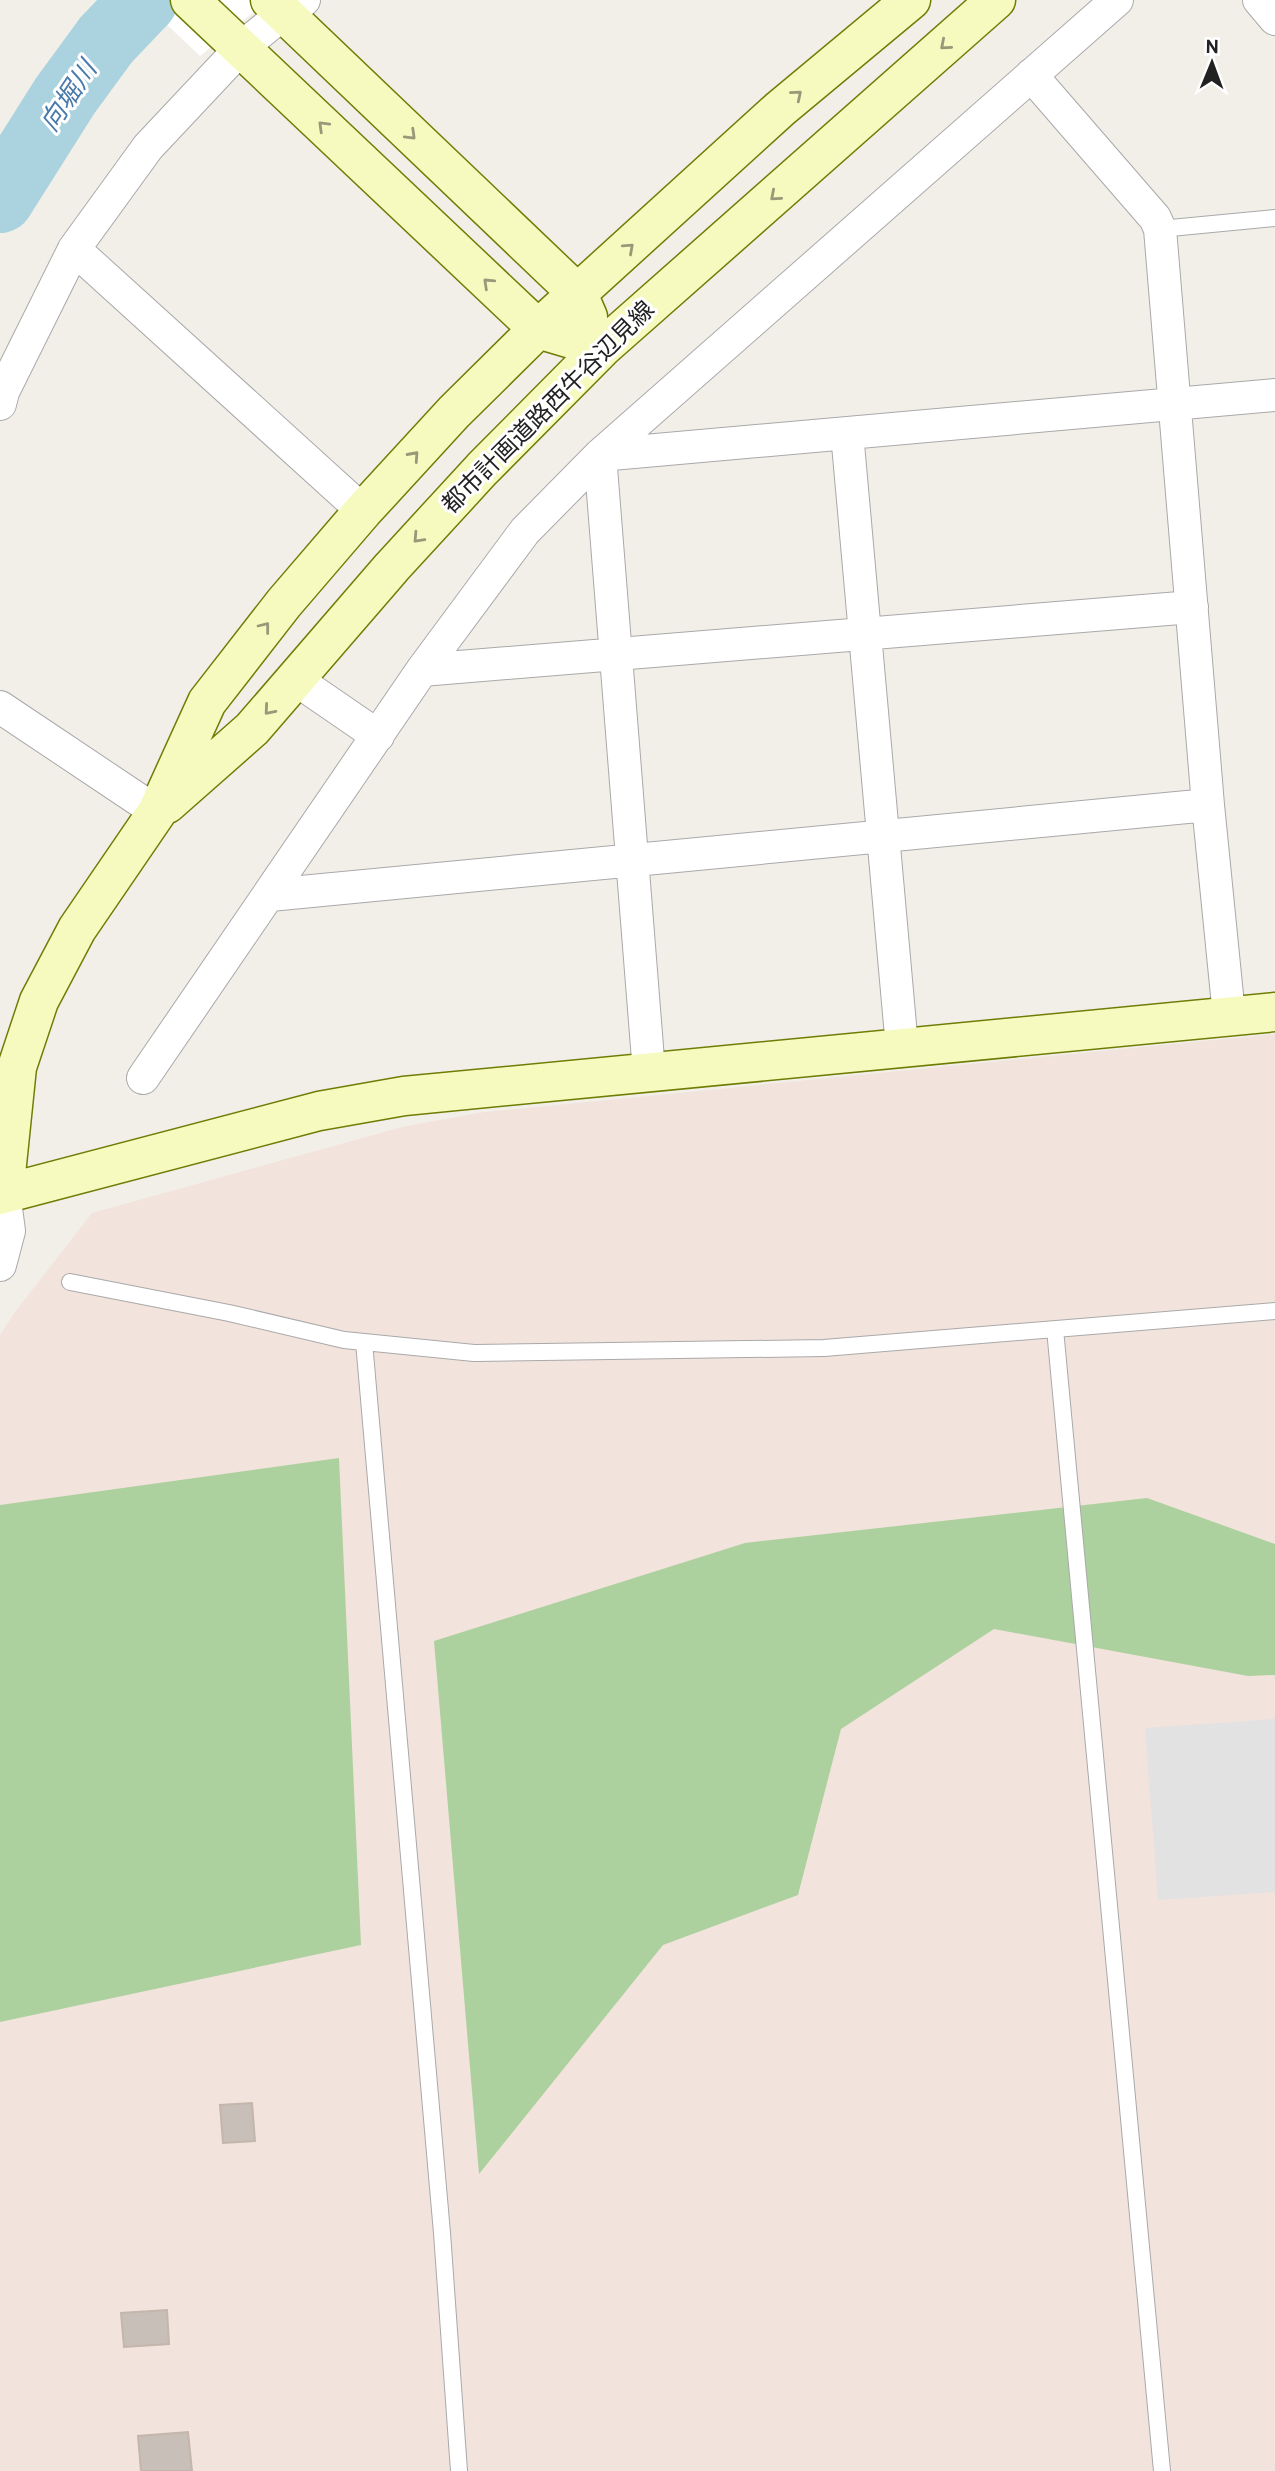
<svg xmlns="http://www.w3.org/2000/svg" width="1275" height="2471" font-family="Overpass,'Noto Sans JP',sans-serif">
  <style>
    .military { fill: #f3e3dd }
    .forest { fill: #add19e }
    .parking { fill: #e2e2e2 }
    .pier { fill: #fff }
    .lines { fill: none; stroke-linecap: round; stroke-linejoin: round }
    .river { stroke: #aad3df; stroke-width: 68 }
    .building { fill: #c7bfb8; stroke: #c4b6ab; stroke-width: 2 }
    .lane-casing { stroke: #a9a9a9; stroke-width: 18 }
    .street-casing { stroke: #a9a9a9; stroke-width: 34 }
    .secondary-casing { stroke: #707d05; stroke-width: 41 }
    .lane { stroke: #fff; stroke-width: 16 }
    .street { stroke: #fff; stroke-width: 32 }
    .secondary { stroke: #f7fabf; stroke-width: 38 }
    .oneway { stroke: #979978 }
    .labels { text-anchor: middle; stroke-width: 6; stroke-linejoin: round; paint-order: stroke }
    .street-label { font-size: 24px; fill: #222; stroke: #fff }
    .water-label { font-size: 26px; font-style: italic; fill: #4a7aab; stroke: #fff }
  </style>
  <rect width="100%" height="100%" fill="#f2efe9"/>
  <path class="military" d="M 1275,1034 L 1275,2471 L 0,2471 L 0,1335 L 15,1312 L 92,1213 L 402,1127 L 484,1112 Z"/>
  <path class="forest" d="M 339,1458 L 361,1945 L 0,2022 L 0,1505 Z
    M 1147,1498 L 1275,1544 L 1275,1675 L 1248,1676 L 994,1629 L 841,1729 L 798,1895 L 663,1945 L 479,2174 L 434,1641 L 745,1543 Z"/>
  <path class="parking" d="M 1275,1719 L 1275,1892 L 1158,1900 L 1145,1728 Z"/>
  <path class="pier" d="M 141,0 L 268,0 L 200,56 Z"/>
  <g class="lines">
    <path class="river" d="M 0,199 L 65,96 L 106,40 L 144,0"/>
  </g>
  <path class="building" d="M 252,2103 L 255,2141 L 223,2143 L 220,2105 Z
    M 167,2310 L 169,2344 L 124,2347 L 121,2313 Z
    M 188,2432 L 192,2471 L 141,2471 L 138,2436 Z"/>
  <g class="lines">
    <defs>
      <path id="lane" d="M 1160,229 L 1275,218
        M 70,1282 L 229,1313 L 344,1340 L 474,1353 L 824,1348 L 1275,1311
        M 1055,1329 L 1162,2471
        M 364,1342 L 442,2233 L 459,2471"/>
      <path id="street" d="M 1259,0 L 1275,19
        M 1031,75 L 1155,218 L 1160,229 L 1208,805 L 1229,1015
        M 74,249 L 363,511
        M 0,404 L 3,392 L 74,249 L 148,147 L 241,48 L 284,13 L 304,0
        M 847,433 L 902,1047
        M 422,670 L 1192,607
        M 295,679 L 378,736
        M 0,707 L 157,812
        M 270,895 L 1208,805
        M 649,1072 L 600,455 L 1275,395
        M 143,1078 L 422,670 L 525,531 L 600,455 L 1117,0
        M 0,1265 L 9,1231 L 4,1193"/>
      <path id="secondary" d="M 190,0 L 538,329 L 602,348
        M 270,0 L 578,294 L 588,317
        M 167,804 L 252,729 L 392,567 L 482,469 L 602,348 L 996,0
        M 4,1193 L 17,1067 L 39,1001 L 77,929 L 157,812 L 207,702 L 284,603 L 363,511 L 454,412 L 538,329 L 780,109 L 911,0
        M 0,1195 L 319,1111 L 404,1096 L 1275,1012"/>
    </defs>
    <use href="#lane" class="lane-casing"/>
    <use href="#street" class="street-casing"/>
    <use href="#secondary" class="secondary-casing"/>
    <use href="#lane" class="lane"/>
    <use href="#street" class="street"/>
    <use href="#secondary" class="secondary"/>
  </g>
  <defs><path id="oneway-chevron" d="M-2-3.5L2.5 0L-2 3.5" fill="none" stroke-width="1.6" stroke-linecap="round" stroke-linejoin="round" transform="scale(1.75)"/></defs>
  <g class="oneway">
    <use href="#oneway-chevron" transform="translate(945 45) rotate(139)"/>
    <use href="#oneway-chevron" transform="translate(797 95) rotate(-40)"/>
    <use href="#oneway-chevron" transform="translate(323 126) rotate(-136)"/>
    <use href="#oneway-chevron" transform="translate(411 135) rotate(44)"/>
    <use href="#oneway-chevron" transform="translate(775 196) rotate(139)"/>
    <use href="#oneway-chevron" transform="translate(629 248) rotate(-42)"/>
    <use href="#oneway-chevron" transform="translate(488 283) rotate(-137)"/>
    <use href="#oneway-chevron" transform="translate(414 456) rotate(-48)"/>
    <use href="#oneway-chevron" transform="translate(418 538) rotate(133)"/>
    <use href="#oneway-chevron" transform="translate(265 627) rotate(-52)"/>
    <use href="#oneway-chevron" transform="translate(269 710) rotate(131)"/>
  </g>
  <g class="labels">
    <g class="street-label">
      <text transform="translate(548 407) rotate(-45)" y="8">都市計画道路西牛谷辺見線</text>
    </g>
    <g class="water-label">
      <text transform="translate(68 96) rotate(-56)" y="9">向堀川</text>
    </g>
  </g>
  <g transform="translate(1212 63) rotate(1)" stroke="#ffffff" stroke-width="5" paint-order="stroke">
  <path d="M0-5L12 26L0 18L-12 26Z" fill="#222222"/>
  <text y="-10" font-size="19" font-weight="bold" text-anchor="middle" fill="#222222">N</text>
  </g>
</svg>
